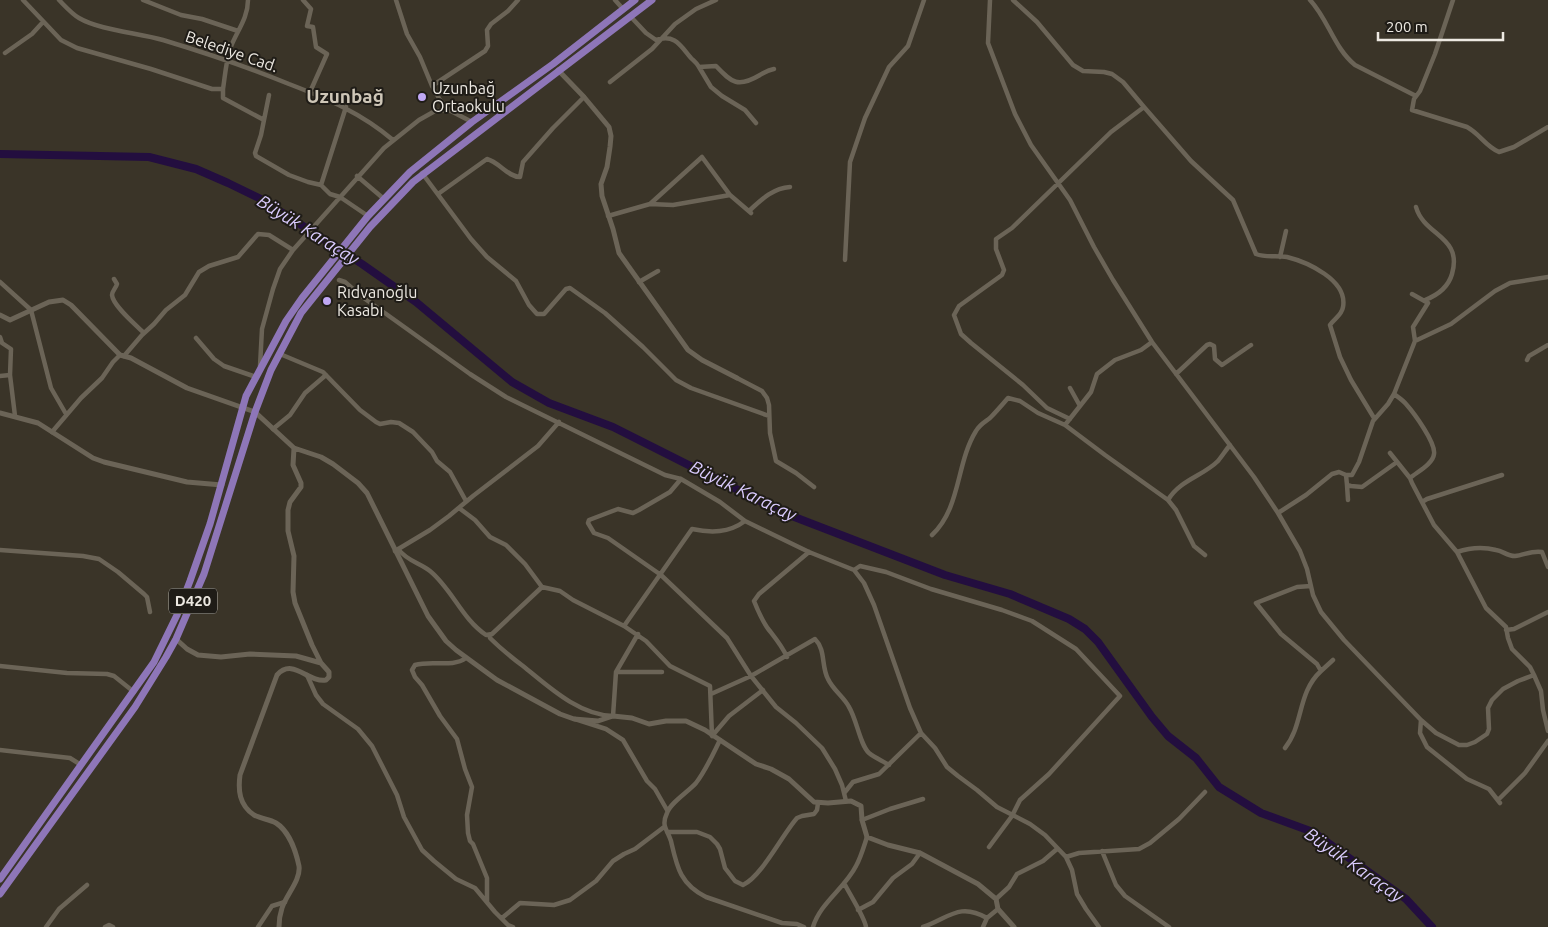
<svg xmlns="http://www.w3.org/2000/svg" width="1548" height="927" font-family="Ubuntu,sans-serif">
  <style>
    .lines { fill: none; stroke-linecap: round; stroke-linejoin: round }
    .river { stroke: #230e3f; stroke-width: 8 }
    .minor { stroke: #6b6457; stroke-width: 4.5 }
    .tertiary { stroke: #6b6457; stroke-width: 5 }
    .trunk { stroke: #8e76b8; stroke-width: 7 }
    .poi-dot { fill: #c0a8f4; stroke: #1f1c17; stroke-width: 2 }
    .labels { text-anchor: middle; stroke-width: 4; stroke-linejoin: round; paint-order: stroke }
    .shield { fill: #1f1c17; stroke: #afaca5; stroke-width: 1 }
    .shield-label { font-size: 15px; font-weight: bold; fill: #ede9e2 }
    .street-label { font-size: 16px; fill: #ede9e2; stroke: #1f1c17 }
    .poi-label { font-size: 16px; fill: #ede9e2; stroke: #1f1c17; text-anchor: start }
    .water-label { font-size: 18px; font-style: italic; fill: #dacbfe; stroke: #1f1c17 }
    .quarter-label { font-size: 19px; font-weight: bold; fill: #cec6b7; stroke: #1f1c17 }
  </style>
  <rect width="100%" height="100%" fill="#3a3428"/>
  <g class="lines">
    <path class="river" d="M 0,154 L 149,157 L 196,169 L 228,183 L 261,199 L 362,264 L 416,302 L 512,382 L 549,403 L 613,427 L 784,513 L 945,575 L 1010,594 L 1069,619 L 1085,629 L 1098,642 L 1152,717 L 1168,736 L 1196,758 L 1219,787 L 1261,813 L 1313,832 L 1406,899 L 1432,927"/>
    <path class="minor" d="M 23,0 L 61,40 L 77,48 L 151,69 L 212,89 L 223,89 C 225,76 226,62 230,49 C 236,32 248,19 248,0
      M 59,0 C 65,6 72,14 79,18 C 99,30 139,33 163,40 C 206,53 248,67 289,84 C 328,99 361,113 393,140
      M 143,0 L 181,15 L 202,19 L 238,31
      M 303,0 L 311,9 L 307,26 L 313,27 L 316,47 L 327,54 L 310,92
      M 396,0 L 407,34 L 420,57 L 432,86 L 440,100 L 449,110
      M 615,0 L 623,9
      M 990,0 L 988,43 L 1015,114 L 1031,145 L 1070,200 L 1094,247 L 1113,280 L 1152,342 L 1254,477 L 1278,513 L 1300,551 L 1307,569 L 1313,595 L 1321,612 L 1344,640 L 1421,720 L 1436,733 L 1459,745 L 1467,745 L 1475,742 L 1487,734 L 1489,729 L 1488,708 L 1492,700 L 1503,689 L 1518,681 L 1534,675
      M 1013,0 L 1037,22 L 1073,65 L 1083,71 L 1104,72 L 1112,74 L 1123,82 L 1144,107
      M 1310,0 C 1328,19 1334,48 1355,65 L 1416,96
      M 1453,0 L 1435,54 L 1420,91 L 1414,99 L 1412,110 L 1467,127 C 1480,134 1485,146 1499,152 L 1514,147 L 1548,127
      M 631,17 L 646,33 L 656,40 C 675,34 680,45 691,58 C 694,61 697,63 699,67 L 716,66 C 732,83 738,88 760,75 C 765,72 768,70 774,69
      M 5,53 L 32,34 L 43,22
      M 699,67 L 711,87 L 722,96 L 745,110 L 756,123
      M 610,82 L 652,49 L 675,24 L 696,9 L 716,0
      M 432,86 L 485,51 L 488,46 L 487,30 L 491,24 L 508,11 L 518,0
      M 223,89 L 223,98 L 264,120
      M 269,95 L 261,135 L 255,153 L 256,156 L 289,175 L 308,182 L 321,185 L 330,194 L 340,197 L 368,216
      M 422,173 L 471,239 L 487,257 L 516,281 L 529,305 L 537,314 L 544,314 L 566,289 L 570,288 L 605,313 L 643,347 L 676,380 L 691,388 L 769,416
      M 357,176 L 384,199
      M 321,185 L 346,107
      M 438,194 L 487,159 C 499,162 508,177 520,177 L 523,162 L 553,128 L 584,97
      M 650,204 L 702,157 L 730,195 L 751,213
      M 1416,207 C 1424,236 1463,236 1452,274 C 1448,288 1438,295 1425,300
      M 749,211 C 761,200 773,188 790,187
      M 608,216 L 650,204 L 673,205 L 730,195
      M 1280,257 L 1286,231
      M 845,260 L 850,162 L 865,118 L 889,67 L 908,46 L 924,0
      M 114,279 L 117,284 C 116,288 112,291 112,295 C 113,306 136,325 144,333
      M 339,280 L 345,282 L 361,296 L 470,374 L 506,397 L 665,475 L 681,479 L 720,502 L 745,521 L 809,552 L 854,570 L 864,583 L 874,605 L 910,708 L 921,733 L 935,748 L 947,767 L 958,776 L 977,790 L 997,807 L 1030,824 L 1045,835 L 1066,857 L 1072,870 L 1077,894 L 1086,909 L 1099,927
      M 0,282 L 31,310 L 51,388 L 66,414
      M 639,282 L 658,271
      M 0,337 L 2,343 L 11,349 L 10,375 L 15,416
      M 196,338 L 214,359 L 224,366 L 256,377
      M 1415,341 L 1451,324 L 1495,291 L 1510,283 L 1548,277
      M 280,354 L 323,372 L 360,410 L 376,422 L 380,424 L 391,422 L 399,423 L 413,432 L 432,452 L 437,461 L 450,472 L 466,501
      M 124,356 L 142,335 L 154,324 L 166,310 L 185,295 L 199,272 L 209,266 L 238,257 L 258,234 L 269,235 L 293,250
      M 1527,360 L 1529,356 L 1548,345
      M 260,366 L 262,329 L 273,289 L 280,269 L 293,250 L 384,148 L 419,120 L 435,111 L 449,110 L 472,122
      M 1176,374 L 1207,345 L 1210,344 L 1214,346 L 1215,359 L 1222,365 L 1251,345
      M 0,376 L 10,375
      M 737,378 L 762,391 L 767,398 L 769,405 L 770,433 L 776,461 L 796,473 L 814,487
      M 1070,388 L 1080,406
      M 1394,394 C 1398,397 1403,400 1406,404 C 1414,413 1436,443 1434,454 C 1433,464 1417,472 1410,478 L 1412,483 L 1434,525 L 1457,552 L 1486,608 L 1506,627 L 1508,638 L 1512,649 L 1530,667 L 1534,675 L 1541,691 L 1543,710 L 1548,731
      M 1070,419 L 1047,408 L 1023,385 L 971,343 L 961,334 L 954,315 L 959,306 L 1002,275 L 1004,270 L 996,249 L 996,239 L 1012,228 L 1111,132 L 1144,107 L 1191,161 L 1233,200 L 1256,254 C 1266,258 1276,255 1287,257 C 1307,262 1348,280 1343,307 C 1342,315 1334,319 1330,325 L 1340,357 L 1351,380 L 1374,418
      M 1065,425 L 1105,455 L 1168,500 L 1176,510 L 1194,546 L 1205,555
      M 273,429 L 290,415 L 305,393 L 326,375
      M 52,432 L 81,398 L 102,378 L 113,362 L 120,355
      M 1390,453 L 1410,478
      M 1346,475 L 1347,485 L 1351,486 L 1362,487 L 1397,462
      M 681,479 L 670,492 L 639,510 L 633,513 L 618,509 L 589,520 L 588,523 L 594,533 L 608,538 L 661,575 L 727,638 L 751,676 L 776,707 L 796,723 L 822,748 L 835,769 L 842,785 L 846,801
      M 1347,485 L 1348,500
      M 1168,500 C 1180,480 1203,476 1218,461 C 1222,456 1226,450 1230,445
      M 1422,502 L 1427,499 L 1502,475
      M 459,508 L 475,520 L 490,537 L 506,545 L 525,564 L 542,587 L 560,591 L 573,600 L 624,626 L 646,641 L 670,666 L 710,686 L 712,736
      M 1278,513 L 1306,495 L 1332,474 L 1339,472 L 1346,475 L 1352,475 L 1359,462 L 1373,421 L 1388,404 L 1394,394 L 1415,341 L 1413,327 L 1428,303 L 1412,294
      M 932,535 C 961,508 956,463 976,431 C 980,424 985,422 990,418 C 996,412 1002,405 1008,398 L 1020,401 L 1038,413 L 1065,425 L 1091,392 L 1097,374 L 1115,360 L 1141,350 L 1152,342
      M 398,549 C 407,561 420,563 430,571 C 452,589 462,619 486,635 L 492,634 L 542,587
      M 0,550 L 83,556 L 99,559 L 118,572 L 144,594 L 147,597 L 150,612
      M 395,551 L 430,530 L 449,516 L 473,496 L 538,446 L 559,422
      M 1457,552 C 1469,548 1484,547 1496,550 C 1503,551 1507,556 1515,556 C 1524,555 1533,550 1542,552 L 1548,567
      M 854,570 L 860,566 L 886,572 L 931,589 L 1002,610 L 1032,621 L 1076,649 L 1120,696 L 1049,774 L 1020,800 L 1012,816 L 989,847
      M 624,626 L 692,529 C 711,533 729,533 745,521
      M 1506,630 L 1514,629 L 1548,612
      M 490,635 L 490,638 C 500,648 511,657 523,666 C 548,686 578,715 613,716 L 616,672 L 638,634
      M 787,657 C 782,646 776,639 769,630 C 762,621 758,611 754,601 L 759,594 L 809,552
      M 466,658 C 452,668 432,660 415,665 L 412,670 L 415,677 L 422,685 L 440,716 L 457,739 L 465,769 L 472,787 L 467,815 L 468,833 L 470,841 L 473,844 L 487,878 L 487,902
      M 0,666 L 67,673 L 107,674 L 114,676 L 134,692
      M 1321,671 L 1333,660
      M 616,672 L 662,672
      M 307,675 L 316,695 L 323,704 L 358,729 L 372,746 L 397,795 L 404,817 L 422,850 L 434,861 L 456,879 L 475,888 L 495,912 L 508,925 L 513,927
      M 711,694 L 751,676 L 815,639 C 826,650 821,666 828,679 C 833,690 844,697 849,707 C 857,720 860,745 869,753 C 875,758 883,761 889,765
      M 575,719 L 606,729 L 623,740 L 647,781 L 655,789 L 667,810
      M 1421,720 L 1420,733 L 1427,747 L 1467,779 L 1489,789 L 1500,803
      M 712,736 L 729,716 L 763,690
      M 720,740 C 713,754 706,770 696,783 C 688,792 670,803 667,813 C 661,826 667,829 671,841 C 677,867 680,884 706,897 L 782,923 L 797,924 L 804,927
      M 1285,748 C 1304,724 1297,693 1321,671 L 1317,664 L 1281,634 L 1256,603 L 1297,587 L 1311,586
      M 0,750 L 70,758 L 81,765
      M 845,792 L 853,782 L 879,774 L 921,733
      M 1498,800 L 1525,773 L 1548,741
      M 862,820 L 890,809 L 923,799
      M 667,832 L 697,832 L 710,837 L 717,844 L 720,849 L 725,868 L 735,881 L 743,885 C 762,876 782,835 797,818 L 802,816 L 814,814 L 817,810 L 818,803
      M 1102,851 L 1116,885 L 1125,896 L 1169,927
      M 1066,857 L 1079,853 L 1139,849 L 1150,843 L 1179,819 L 1205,792
      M 844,883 C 849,893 865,918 866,927
      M 996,899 L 1009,887 L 1017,874 L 1043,861 L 1057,849
      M 858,910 L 873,902 L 893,878 L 912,864 L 920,853
      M 502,918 L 520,903 L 554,905 L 570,900 L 596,881 L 613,861 L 624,854 L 635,849 L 664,827
      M 46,927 L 59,909 L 87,885
      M 105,927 L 109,925 L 113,927
      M 258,927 L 272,906 L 285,902
      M 813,927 C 820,903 845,888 856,866 C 861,857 864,846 867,837
      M 923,927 C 949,918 959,902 987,918 L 998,909
      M 983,927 L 987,918"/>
    <path class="tertiary" d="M 558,70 L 584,97 L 609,127 L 611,136 L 610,147 L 607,167 L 601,184 L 602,196 L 613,229 L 619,253 L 688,350 L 702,360 L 737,378
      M 0,315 L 10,320 L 49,302 L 63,300 L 71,305 L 120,355 L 131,358 L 187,388 L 255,412 L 294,448 L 321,457 L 333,464 L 358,483 L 367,493 L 428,616 L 446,641 L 456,650 L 497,680 L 560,714 L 574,719 L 598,721 L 613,716 L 632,718 L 649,724 L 666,721 L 686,721 L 705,730 L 756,764 L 771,769 L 789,779 L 814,802 L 828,803 L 851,801 L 861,806 L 862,820 L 867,837 L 888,845 L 920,853 L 978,884 L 996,899 L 998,909 L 1014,927
      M 0,413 L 38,423 L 93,458 L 104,462 L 187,482 L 222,485
      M 176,639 L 187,649 L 198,655 L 221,657 L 250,654 L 296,656 L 321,663
      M 279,927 C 279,921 280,914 282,908 C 286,895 301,880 299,866 C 296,852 289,831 276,823 C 269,819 261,819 254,815 C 239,805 238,790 240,775 L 277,675 C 293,657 308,683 326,680 L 329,677 L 329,672 L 321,663 L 312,645 L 295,603 L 293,592 L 294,556 L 288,531 L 288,510 L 290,502 L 301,487 L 301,483 L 293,465 L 294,448"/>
    <path class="trunk" d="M 0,879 L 154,662 L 177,615 L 190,581 L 210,524 L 246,396 L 286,321 L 302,298 L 368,216 L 410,172 L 472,122 L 553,64 L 635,0
      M 0,894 L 135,707 L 166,657 L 176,639 L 204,574 L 255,412 L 271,370 L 301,313 L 370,227 L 413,182 L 652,0"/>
  </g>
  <g class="poi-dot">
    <circle cx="422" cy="97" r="5"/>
    <circle cx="327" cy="301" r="5"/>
  </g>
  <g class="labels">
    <rect class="shield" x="169" y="588.5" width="48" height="25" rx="4"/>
    <g class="shield-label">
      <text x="193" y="606">D420</text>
    </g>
    <g class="street-label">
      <text transform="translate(232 51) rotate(19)" y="6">Belediye Cad.</text>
    </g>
    <g class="poi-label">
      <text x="432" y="94">Uzunbağ<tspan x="432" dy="18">Ortaokulu</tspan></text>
      <text x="337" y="298">Rıdvanoğlu<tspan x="337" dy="18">Kasabı</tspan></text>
    </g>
    <g class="water-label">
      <text transform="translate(308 230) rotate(32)" y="6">Büyük Karaçay</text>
      <text transform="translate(743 491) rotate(26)" y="6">Büyük Karaçay</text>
      <text transform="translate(1354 865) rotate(35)" y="6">Büyük Karaçay</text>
    </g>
    <g class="quarter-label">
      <text x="345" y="103">Uzunbağ</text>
    </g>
  </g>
  <path d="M1378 32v8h125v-8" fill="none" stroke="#ede9e2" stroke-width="2.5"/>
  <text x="1386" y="32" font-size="15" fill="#ede9e2" stroke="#1f1c17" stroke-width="4" paint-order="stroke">200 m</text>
</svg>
